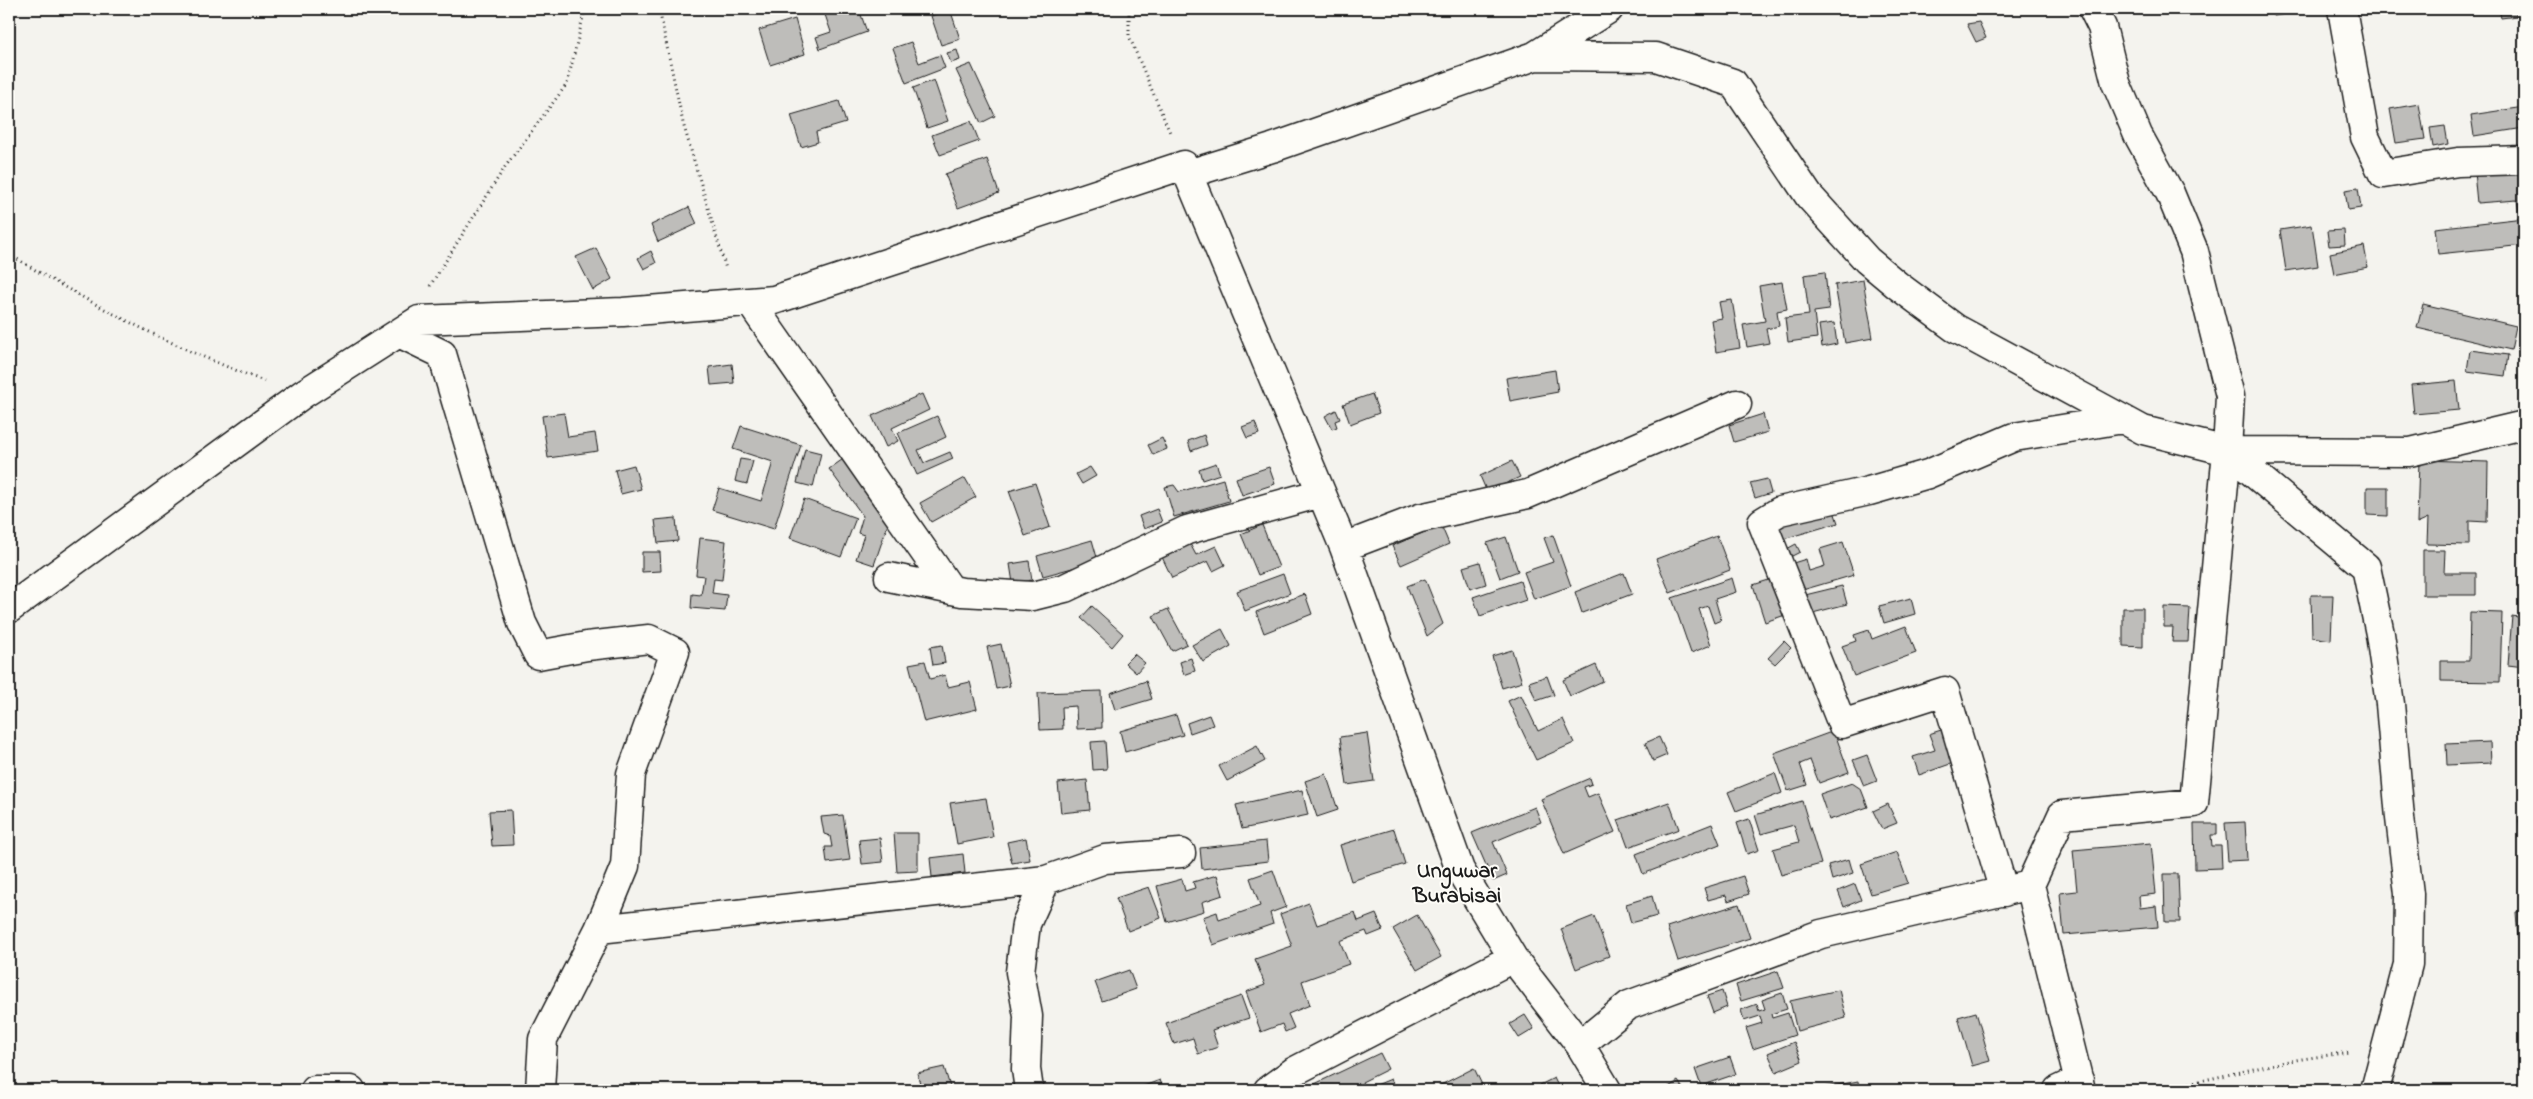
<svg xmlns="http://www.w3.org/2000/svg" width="2533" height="1099" font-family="'Indie Flower',sans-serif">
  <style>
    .building { fill: #bebdba; stroke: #1c1c1c }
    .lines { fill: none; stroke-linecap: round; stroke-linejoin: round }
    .minor-casing { stroke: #1c1c1c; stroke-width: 31 }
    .path { stroke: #1c1c1c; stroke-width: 3; stroke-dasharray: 1 4; stroke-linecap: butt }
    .minor { stroke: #fdfcf7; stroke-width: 28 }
    .labels { text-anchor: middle; stroke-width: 4; stroke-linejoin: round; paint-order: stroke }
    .quarter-label { font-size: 22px; font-weight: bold; fill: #1c1c1c; stroke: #fdfcf7 }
  </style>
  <rect width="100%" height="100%" fill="#f4f3ee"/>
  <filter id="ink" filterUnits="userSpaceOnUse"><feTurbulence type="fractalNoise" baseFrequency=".02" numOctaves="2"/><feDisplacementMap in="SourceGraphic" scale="10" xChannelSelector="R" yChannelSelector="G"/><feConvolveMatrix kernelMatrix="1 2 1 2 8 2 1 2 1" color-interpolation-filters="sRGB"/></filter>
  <g filter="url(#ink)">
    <path class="building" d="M 823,9 L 859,9 L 867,32 L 820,49 L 816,37 L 831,32 Z
      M 950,9 L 960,39 L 941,45 L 931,16 Z
      M 2273,9 L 2315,9 L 2274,16 Z
      M 2499,9 L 2516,9 L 2517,16 L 2501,18 Z
      M 795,19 L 805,54 L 770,65 L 759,30 Z
      M 1979,22 L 1986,38 L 1976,42 L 1967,24 Z
      M 911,42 L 919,63 L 940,55 L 945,68 L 906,83 L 893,48 Z
      M 957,50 L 960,60 L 951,63 L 947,53 Z
      M 971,64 L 995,116 L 981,123 L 956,70 Z
      M 934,80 L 948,121 L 927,128 L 913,88 Z
      M 839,101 L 846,123 L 816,132 L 818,142 L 801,147 L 791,115 Z
      M 2419,104 L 2425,139 L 2396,143 L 2390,109 Z
      M 2524,107 L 2524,128 L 2474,136 L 2471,115 Z
      M 971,121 L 979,141 L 940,155 L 932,135 Z
      M 2445,126 L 2448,144 L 2433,147 L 2430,128 Z
      M 987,159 L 999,193 L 958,208 L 945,174 Z
      M 2524,167 L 2524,212 L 2519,212 L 2517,200 L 2477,203 L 2474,172 Z
      M 2358,188 L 2361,208 L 2348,210 L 2345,190 Z
      M 689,207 L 697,224 L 658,242 L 651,225 Z
      M 2524,218 L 2524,245 L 2438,254 L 2435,228 Z
      M 2312,225 L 2318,266 L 2286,271 L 2280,230 Z
      M 2344,230 L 2345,245 L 2329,246 L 2327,231 Z
      M 2364,246 L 2368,267 L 2334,274 L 2330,253 Z
      M 596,248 L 612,279 L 593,290 L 576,257 Z
      M 651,251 L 656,263 L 644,269 L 638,258 Z
      M 1825,272 L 1829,310 L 1814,312 L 1817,338 L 1788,342 L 1785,318 L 1809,315 L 1804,275 Z
      M 1863,280 L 1873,338 L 1845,343 L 1835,285 Z
      M 1782,282 L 1787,309 L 1777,311 L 1779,326 L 1766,329 L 1769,343 L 1747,347 L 1743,325 L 1765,321 L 1759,286 Z
      M 1732,300 L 1740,348 L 1716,352 L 1711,320 L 1722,318 L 1719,302 Z
      M 2423,304 L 2516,326 L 2511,350 L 2417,328 Z
      M 1834,323 L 1837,344 L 1822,347 L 1819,325 Z
      M 2470,350 L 2508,355 L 2505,376 L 2467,371 Z
      M 732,364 L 734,383 L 711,385 L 709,367 Z
      M 1555,370 L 1558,392 L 1510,401 L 1506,378 Z
      M 2456,381 L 2459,410 L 2414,414 L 2411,385 Z
      M 922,394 L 929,410 L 892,428 L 898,441 L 886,447 L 872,416 Z
      M 1372,394 L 1379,413 L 1350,424 L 1343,404 Z
      M 1336,410 L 1340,419 L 1335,421 L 1337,427 L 1332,429 L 1325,416 Z
      M 564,413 L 568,437 L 595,433 L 598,451 L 548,458 L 542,416 Z
      M 1763,414 L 1768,432 L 1734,442 L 1729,425 Z
      M 937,416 L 946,437 L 918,450 L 924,463 L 950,452 L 953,459 L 917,475 L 898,433 Z
      M 1255,422 L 1259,434 L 1247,438 L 1242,427 Z
      M 741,426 L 801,445 L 774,529 L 712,510 L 719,488 L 761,501 L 773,462 L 733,449 Z
      M 1204,435 L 1207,445 L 1191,451 L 1188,441 Z
      M 1162,438 L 1167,449 L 1153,455 L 1148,445 Z
      M 805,449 L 821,453 L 813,487 L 797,483 Z
      M 846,457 L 890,518 L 874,565 L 856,559 L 864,535 L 858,533 L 863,516 L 829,469 Z
      M 740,459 L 753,461 L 747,484 L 735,481 Z
      M 2419,460 L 2488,462 L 2487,522 L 2469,521 L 2469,545 L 2427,544 L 2428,518 L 2417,523 Z
      M 1512,461 L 1520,477 L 1487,492 L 1480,476 Z
      M 1216,463 L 1220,474 L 1202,480 L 1199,469 Z
      M 634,465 L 641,489 L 621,494 L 615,470 Z
      M 1090,467 L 1096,476 L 1082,484 L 1076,474 Z
      M 1269,467 L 1275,484 L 1242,495 L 1236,478 Z
      M 965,478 L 976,497 L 931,522 L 920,503 Z
      M 1223,479 L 1229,501 L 1174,517 L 1165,487 L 1174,485 L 1179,492 Z
      M 1767,479 L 1771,493 L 1755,498 L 1750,483 Z
      M 1035,483 L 1050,527 L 1025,536 L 1009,491 Z
      M 2367,487 L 2388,487 L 2388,516 L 2367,515 Z
      M 804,499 L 856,518 L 841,557 L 790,538 Z
      M 1833,508 L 1838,523 L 1780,540 L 1776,525 Z
      M 1157,509 L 1162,522 L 1144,529 L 1139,516 Z
      M 676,518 L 678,541 L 658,543 L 655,520 Z
      M 1262,525 L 1279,567 L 1258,575 L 1241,534 Z
      M 1441,525 L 1449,544 L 1401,565 L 1392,546 Z
      M 1553,535 L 1571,586 L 1534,599 L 1524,572 L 1553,562 L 1544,538 Z
      M 1717,536 L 1730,570 L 1670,593 L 1656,559 Z
      M 1506,537 L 1518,571 L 1500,578 L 1487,543 Z
      M 700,538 L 726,541 L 722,580 L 714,579 L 712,593 L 727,595 L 725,611 L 691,608 L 692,594 L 701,595 L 704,576 L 696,575 Z
      M 1092,540 L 1098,561 L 1043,576 L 1037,556 Z
      M 1189,542 L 1196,555 L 1216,546 L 1225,565 L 1213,571 L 1208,561 L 1172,578 L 1161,555 Z
      M 1843,542 L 1854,575 L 1799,591 L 1790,564 L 1806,559 L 1809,571 L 1825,566 L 1820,549 Z
      M 1796,544 L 1800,552 L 1788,558 L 1785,550 Z
      M 2423,550 L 2445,550 L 2444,573 L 2476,573 L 2476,595 L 2423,595 Z
      M 642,552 L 660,552 L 661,571 L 642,572 Z
      M 1029,561 L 1032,580 L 1013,583 L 1010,564 Z
      M 1480,562 L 1486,584 L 1470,589 L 1463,567 Z
      M 1624,573 L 1632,594 L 1582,613 L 1575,592 Z
      M 1283,574 L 1290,593 L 1245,611 L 1237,591 Z
      M 1732,578 L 1736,592 L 1715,599 L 1721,620 L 1714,623 L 1708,606 L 1699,609 L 1711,645 L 1691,653 L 1672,598 Z
      M 1775,578 L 1788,614 L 1765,622 L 1753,585 Z
      M 1425,579 L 1443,624 L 1427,636 L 1407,586 Z
      M 1520,581 L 1526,600 L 1480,616 L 1473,597 Z
      M 1842,586 L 1847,604 L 1805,615 L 1801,596 Z
      M 1305,594 L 1312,614 L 1264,633 L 1256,612 Z
      M 2311,595 L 2333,595 L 2331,640 L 2312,637 Z
      M 1911,598 L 1915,614 L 1884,623 L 1879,606 Z
      M 1092,606 L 1123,634 L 1112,647 L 1081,618 Z
      M 2164,607 L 2190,608 L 2188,642 L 2172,642 L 2173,627 L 2164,627 Z
      M 2123,608 L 2143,608 L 2143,647 L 2123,646 Z
      M 1168,609 L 1187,644 L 1172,651 L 1153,616 Z
      M 2470,612 L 2502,613 L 2500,682 L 2441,681 L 2441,661 L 2469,661 Z
      M 2512,616 L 2524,618 L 2524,667 L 2508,665 Z
      M 1906,626 L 1916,653 L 1854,676 L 1842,646 L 1856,641 L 1854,635 L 1869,630 L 1872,639 Z
      M 1222,629 L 1231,646 L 1203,662 L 1192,645 Z
      M 1784,641 L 1791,648 L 1775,664 L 1768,658 Z
      M 1001,644 L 1010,686 L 996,689 L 987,647 Z
      M 942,645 L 945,663 L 933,665 L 930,647 Z
      M 1512,650 L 1522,682 L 1502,688 L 1492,656 Z
      M 1134,654 L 1145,663 L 1136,673 L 1125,663 Z
      M 1191,658 L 1195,671 L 1184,675 L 1180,662 Z
      M 925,661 L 930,679 L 945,675 L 948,687 L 970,682 L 977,709 L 924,722 L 909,664 Z
      M 1596,665 L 1603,681 L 1570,696 L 1563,680 Z
      M 1547,676 L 1554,695 L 1536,701 L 1529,682 Z
      M 1146,681 L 1152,699 L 1115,710 L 1110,693 Z
      M 1101,691 L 1102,728 L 1077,729 L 1076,706 L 1062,707 L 1063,729 L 1040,730 L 1038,693 Z
      M 1521,695 L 1538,731 L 1563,719 L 1574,743 L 1536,760 L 1508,701 Z
      M 1176,715 L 1183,735 L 1125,752 L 1120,731 Z
      M 1209,715 L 1213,725 L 1190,733 L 1187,723 Z
      M 1944,729 L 1956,762 L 1919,775 L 1913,757 L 1935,750 L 1929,734 Z
      M 1834,731 L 1849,772 L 1819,783 L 1810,760 L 1800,764 L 1807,785 L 1788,791 L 1774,753 Z
      M 1367,733 L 1374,781 L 1347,785 L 1340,737 Z
      M 1659,737 L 1667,755 L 1653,761 L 1645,743 Z
      M 1105,741 L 1107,769 L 1093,770 L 1091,742 Z
      M 2490,742 L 2491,763 L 2447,765 L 2446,744 Z
      M 1257,746 L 1265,761 L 1227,781 L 1219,766 Z
      M 1867,755 L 1877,781 L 1864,786 L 1853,760 Z
      M 1775,773 L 1782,793 L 1736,811 L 1728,792 Z
      M 1326,774 L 1338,810 L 1317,817 L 1305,781 Z
      M 1590,778 L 1592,784 L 1584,787 L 1588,797 L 1598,793 L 1615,832 L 1564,854 L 1541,799 Z
      M 1087,780 L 1090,810 L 1061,813 L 1058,783 Z
      M 1852,783 L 1861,789 L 1868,807 L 1829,820 L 1820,794 Z
      M 1302,790 L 1308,815 L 1242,829 L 1236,805 Z
      M 986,798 L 993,837 L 957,844 L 950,803 Z
      M 1802,801 L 1821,864 L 1781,875 L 1773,849 L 1799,842 L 1794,825 L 1761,834 L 1755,815 Z
      M 1669,802 L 1679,829 L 1628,847 L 1618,820 Z
      M 1888,804 L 1897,823 L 1882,829 L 1873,811 Z
      M 1535,807 L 1541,822 L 1493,842 L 1507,875 L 1493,881 L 1472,833 Z
      M 511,810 L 513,845 L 492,846 L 489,811 Z
      M 843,815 L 850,860 L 827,863 L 825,847 L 832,847 L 830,836 L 824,834 L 821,817 Z
      M 1749,819 L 1759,850 L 1747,854 L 1737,823 Z
      M 2524,819 L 2524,841 L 2522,841 L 2519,820 Z
      M 2245,822 L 2247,860 L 2228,861 L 2225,823 Z
      M 1712,824 L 1720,844 L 1643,874 L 1636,854 Z
      M 2194,824 L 2217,824 L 2217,835 L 2211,835 L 2212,846 L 2221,846 L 2222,868 L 2195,869 Z
      M 1394,829 L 1405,864 L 1351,881 L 1340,845 Z
      M 894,833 L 918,833 L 918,871 L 897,872 Z
      M 880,838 L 883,862 L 862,864 L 859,840 Z
      M 1026,838 L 1030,860 L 1012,863 L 1007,842 Z
      M 1266,841 L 1268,861 L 1202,869 L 1200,848 Z
      M 2151,843 L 2156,894 L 2139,896 L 2140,908 L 2156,906 L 2158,927 L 2064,935 L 2060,893 L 2077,891 L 2073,850 Z
      M 1897,852 L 1908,883 L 1871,894 L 1861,864 Z
      M 963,854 L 965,873 L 932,877 L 930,858 Z
      M 1849,859 L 1853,873 L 1832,880 L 1828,865 Z
      M 1273,870 L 1286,907 L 1270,913 L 1273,924 L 1213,945 L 1203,917 L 1217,912 L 1219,920 L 1260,906 L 1250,878 Z
      M 2164,874 L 2178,874 L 2180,922 L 2165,922 Z
      M 1217,875 L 1223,895 L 1202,902 L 1204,911 L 1167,922 L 1157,886 L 1182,879 L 1185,891 L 1195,888 L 1193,882 Z
      M 1743,876 L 1749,894 L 1728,901 L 1726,895 L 1708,900 L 1704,888 Z
      M 1855,884 L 1861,900 L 1844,907 L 1838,891 Z
      M 1149,887 L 1161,918 L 1128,931 L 1116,898 Z
      M 1652,896 L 1657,916 L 1631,923 L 1626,904 Z
      M 1309,903 L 1317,925 L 1355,912 L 1358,921 L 1376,914 L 1383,930 L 1368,936 L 1366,931 L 1340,941 L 1349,964 L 1302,981 L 1310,1005 L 1288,1014 L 1294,1028 L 1285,1032 L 1282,1024 L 1261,1032 L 1246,992 L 1265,985 L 1255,959 L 1292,946 L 1280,914 Z
      M 1739,904 L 1750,938 L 1678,961 L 1667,927 Z
      M 2524,911 L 2524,939 L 2518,939 L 2516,912 Z
      M 1417,915 L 1441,957 L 1417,970 L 1393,929 Z
      M 1594,916 L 1609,956 L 1576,969 L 1561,929 Z
      M 1129,970 L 1136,989 L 1102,1001 L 1095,982 Z
      M 1778,971 L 1784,988 L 1741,1001 L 1736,985 Z
      M 1839,990 L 1846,1018 L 1797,1031 L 1790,1001 Z
      M 1722,991 L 1727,1007 L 1713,1013 L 1707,996 Z
      M 1782,993 L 1787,1009 L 1771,1014 L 1772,1018 L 1788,1013 L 1795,1035 L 1753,1049 L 1746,1028 L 1762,1023 L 1760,1016 L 1744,1021 L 1741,1010 L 1757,1004 L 1759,1011 L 1765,1009 L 1762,1000 Z
      M 1241,996 L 1249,1018 L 1212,1030 L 1218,1047 L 1198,1054 L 1193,1038 L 1174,1044 L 1166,1023 Z
      M 1976,1012 L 1990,1061 L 1972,1066 L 1958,1017 Z
      M 1525,1015 L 1534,1029 L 1519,1038 L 1510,1024 Z
      M 1794,1042 L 1802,1061 L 1776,1072 L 1768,1053 Z
      M 1380,1053 L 1388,1069 L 1362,1082 L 1365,1088 L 1360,1090 L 1345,1090 L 1344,1088 L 1338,1090 L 1302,1090 Z
      M 1730,1057 L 1736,1074 L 1701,1086 L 1695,1069 Z
      M 944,1067 L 951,1090 L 922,1090 L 917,1073 Z
      M 1474,1068 L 1484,1089 L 1431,1090 Z
      M 1554,1078 L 1560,1090 L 1542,1090 L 1540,1085 Z
      M 1391,1079 L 1396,1090 L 1376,1090 L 1374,1086 Z
      M 1160,1080 L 1164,1090 L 1133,1090 Z
      M 1678,1081 L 1684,1090 L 1664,1090 Z
      M 1858,1081 L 1859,1090 L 1817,1089 Z"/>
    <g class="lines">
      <defs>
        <path id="minor" d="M 2342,9 L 2365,137 L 2383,174 L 2458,162 L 2524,160
          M 1536,55 L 1609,9
          M 1188,174 L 1272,148 L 1535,56 L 1656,57 L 1733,83 L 1809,196 L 1867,260 L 1897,285 L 1955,328 L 2143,430 L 2227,451 L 2366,567 L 2380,634 L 2390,704 L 2400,818 L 2409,894 L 2408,964 L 2375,1090
          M 750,302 L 951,590
          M 399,333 L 442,354 L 522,623 L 538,655 L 587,646 L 649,639 L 675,652 L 631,774 L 625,866 L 599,929
          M 2227,451 L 2410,452 L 2524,425
          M 1344,547 L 1420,518 L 1528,494 L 1737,404
          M 889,577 L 962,592 L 1033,596 L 1065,588 L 1187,530 L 1321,493
          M 9,609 L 303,394 L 419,320 L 623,312 L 774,300 L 1184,165 L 1344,547 L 1460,870 L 1513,958 L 1580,1045 L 1607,1090
          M 2030,885 L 2081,1090
          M 2004,892 L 1945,691 L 1842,724 L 1762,522 L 1780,511 L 1869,491 L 1928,474 L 2014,437 L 2123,419
          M 1580,1045 L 1629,1005 L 1821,934 L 2030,885 L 2062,815 L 2194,803 L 2227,451 L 2230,396 L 2194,251 L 2170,193 L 2138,135 L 2116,83 L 2102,27 L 2093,9
          M 315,1090 L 351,1090
          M 540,1090 L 543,1039 L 599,929 L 1046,880
          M 1029,1090 L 1026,1069 L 1028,1016 L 1020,972 L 1026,924 L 1046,880 L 1105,859 L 1181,853
          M 1268,1090 L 1293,1072 L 1513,958
          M 2058,1090 L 2079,1080"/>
      </defs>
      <use href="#minor" class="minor-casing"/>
      <path class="path" d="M 659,9 L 683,123 L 726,269
        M 1129,9 L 1129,36 L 1171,135
        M 9,254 C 90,304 174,348 264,381
        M 430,286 L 505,167 L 567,84 L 585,9
        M 2160,1090 L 2289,1061 L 2349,1052"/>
      <use href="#minor" class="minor"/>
    </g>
  </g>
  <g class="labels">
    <g class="quarter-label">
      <text x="1457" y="877">Unguwar<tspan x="1457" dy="25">Burabisai</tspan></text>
    </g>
  </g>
  <rect width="2533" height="1099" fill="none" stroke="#fdfcf7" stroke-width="30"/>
  <rect x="15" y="15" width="2503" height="1069" fill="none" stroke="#1c1c1c" stroke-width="2" filter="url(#ink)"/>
</svg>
